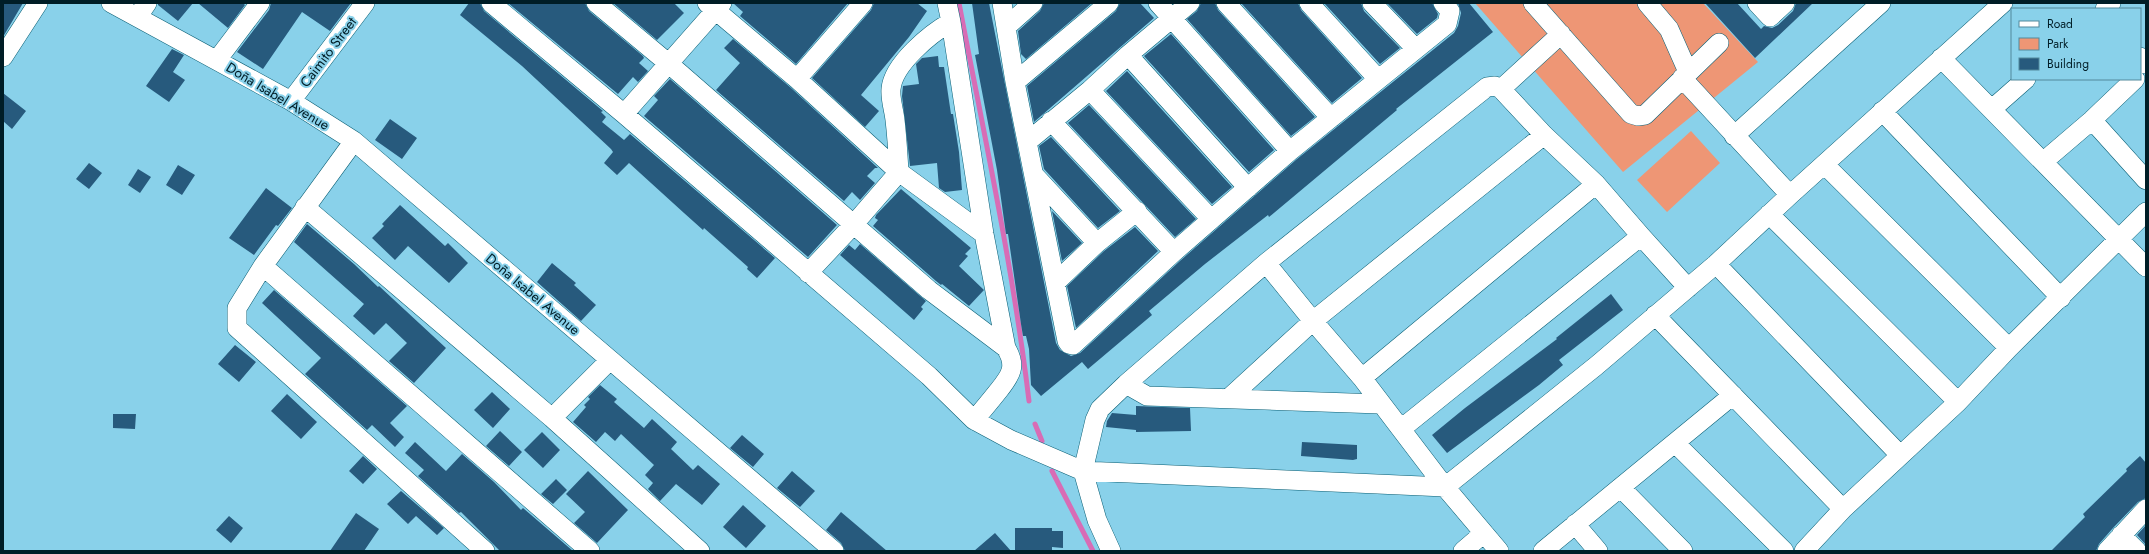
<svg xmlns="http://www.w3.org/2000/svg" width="2149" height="554" font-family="Jost,sans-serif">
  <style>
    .green { fill: #ee9675 }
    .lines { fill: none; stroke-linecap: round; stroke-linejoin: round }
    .stream { stroke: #d86cb5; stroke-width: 5 }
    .building { fill: #275a7d }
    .minor-casing { stroke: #085e74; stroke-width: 20 }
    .minor { stroke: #fff; stroke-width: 19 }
    .labels { text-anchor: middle; stroke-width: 4; stroke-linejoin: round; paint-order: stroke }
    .street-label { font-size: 14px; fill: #001d26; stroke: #89d1ea }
  </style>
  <rect width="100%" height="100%" fill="#89d1ea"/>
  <path class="green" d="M 1475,3 L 1703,3 L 1758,62 L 1623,172 Z
    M 1691,131 L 1720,163 L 1667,212 L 1637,180 Z"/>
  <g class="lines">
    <path class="stream" d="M 959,3 C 984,135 1013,267 1029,401
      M 1035,424 L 1042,441
      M 1052,471 L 1093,551"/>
  </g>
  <path class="building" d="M 3,3 L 23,3 L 3,37 Z
    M 158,3 L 193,3 L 178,21 L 158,5 Z
    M 198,3 L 243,3 L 245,5 L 228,28 Z
    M 271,3 L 351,3 L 330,31 L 302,12 L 263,69 L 237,52 L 269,10 Z
    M 469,3 L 480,3 L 484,11 L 603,111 L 601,112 L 606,117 L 602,122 L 624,140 L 630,134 L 775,258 L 757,278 L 747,269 L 748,267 L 704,228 L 703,230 L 684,213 L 629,163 L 617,175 L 604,163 L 613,152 L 611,149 L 522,66 L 460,15 Z
    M 508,3 L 585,3 L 589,11 L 643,56 L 644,58 L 639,63 L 648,71 L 638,82 L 633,77 L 618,94 Z
    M 613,3 L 674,3 L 684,13 L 657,40 Z
    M 733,3 L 848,3 L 796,64 L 740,16 L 743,12 Z
    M 874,3 L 917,3 L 927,11 L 909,37 L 861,95 L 879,111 L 865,127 L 812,78 L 871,10 Z
    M 972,3 L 989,3 L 1056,343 L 1060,350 L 1071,356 L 1080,353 L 1181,260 L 1297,159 L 1454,33 L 1458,26 L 1461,13 L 1458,3 L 1469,3 L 1493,32 L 1396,109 L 1397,110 L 1269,217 L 1268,215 L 1205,264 L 1149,311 L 1152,315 L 1088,369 L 1082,362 L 1041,396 L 1031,385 L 1029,349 L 1026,336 L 1023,336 L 1021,324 L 1008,234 L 1006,234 L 997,170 L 975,55 L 979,54 Z
    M 1044,3 L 1092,3 L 1026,59 L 1021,54 L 1018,31 L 1040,11 Z
    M 1120,3 L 1140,3 L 1154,18 L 1034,122 L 1027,86 L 1116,11 Z
    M 1201,3 L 1215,3 L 1218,10 L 1315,117 L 1291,136 L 1187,19 L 1197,11 Z
    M 1241,3 L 1298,3 L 1301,10 L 1362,78 L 1332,103 Z
    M 1324,3 L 1361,3 L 1364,11 L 1400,48 L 1380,64 Z
    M 1387,3 L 1432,3 L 1438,14 L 1437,18 L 1417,34 Z
    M 1705,3 L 1737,3 L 1761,29 L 1764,26 L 1772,28 L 1778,25 L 1793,11 L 1796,3 L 1813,3 L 1755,58 Z
    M 1171,34 L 1274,150 L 1249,172 L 1144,56 Z
    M 733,39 L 790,87 L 878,168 L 875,168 L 867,176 L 875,183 L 860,200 L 852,192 L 844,201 L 716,90 L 740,63 L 724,48 Z
    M 172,49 L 184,55 L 173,72 L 185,80 L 169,102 L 146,86 Z
    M 938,56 L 939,67 L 944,67 L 951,114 L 953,114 L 959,152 L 962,190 L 945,192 L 939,188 L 937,163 L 910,166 L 902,96 L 903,86 L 919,84 L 916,64 L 922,58 Z
    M 1127,71 L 1232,187 L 1212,204 L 1106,91 Z
    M 670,79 L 837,225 L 808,257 L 644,116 L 658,100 L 654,96 Z
    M 3,93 L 26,111 L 12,129 L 3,121 Z
    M 1089,105 L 1196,219 L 1175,237 L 1068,123 Z
    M 390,119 L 417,138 L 402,159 L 375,140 Z
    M 1051,137 L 1120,211 L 1098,228 L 1044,169 L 1039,146 Z
    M 89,163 L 102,173 L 89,189 L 76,179 Z
    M 178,165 L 195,175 L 182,195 L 166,185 Z
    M 138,169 L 151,177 L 140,193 L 128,185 Z
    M 266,188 L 292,208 L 278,226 L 276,225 L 254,255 L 229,238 Z
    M 901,189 L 971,248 L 965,254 L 968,256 L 959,266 L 984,290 L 969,306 L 942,284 L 941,285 L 936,281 L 873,226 L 878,220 L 875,218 L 876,215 Z
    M 400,205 L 445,246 L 448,243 L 468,263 L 449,283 L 408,246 L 395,260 L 372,238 L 384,226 L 382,224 Z
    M 1052,211 L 1082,243 L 1062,261 Z
    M 307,224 L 354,264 L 378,287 L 379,286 L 446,348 L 414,383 L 389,361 L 407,343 L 386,323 L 374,335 L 353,316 L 364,304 L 294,242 Z
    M 1135,227 L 1158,251 L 1076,328 L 1067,286 L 1104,251 Z
    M 860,244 L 926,301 L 921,307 L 923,309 L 914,320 L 840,255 L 849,245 L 855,250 Z
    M 552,263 L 576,283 L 574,285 L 596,305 L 581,321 L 537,282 Z
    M 274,290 L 407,406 L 390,423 L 404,437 L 395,447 L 372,425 L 367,430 L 305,374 L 321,358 L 262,303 Z
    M 1611,294 L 1623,310 L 1559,360 L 1563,365 L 1539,385 L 1447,453 L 1432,435 L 1465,408 L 1557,339 L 1556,338 Z
    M 235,345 L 256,362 L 239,382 L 218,364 Z
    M 600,385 L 617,399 L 614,402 L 644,428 L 652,419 L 677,442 L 671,449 L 693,470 L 698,465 L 720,484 L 702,505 L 676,484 L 660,501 L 648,489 L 653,483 L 645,475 L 654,465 L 621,434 L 615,441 L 605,432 L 596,442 L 573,422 L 586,407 L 584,405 L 590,399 L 588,397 Z
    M 492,392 L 510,409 L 493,428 L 474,410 Z
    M 287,394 L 317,422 L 301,439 L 271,411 Z
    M 1136,406 L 1190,408 L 1191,431 L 1136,432 L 1136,430 L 1106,427 L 1107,421 L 1112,413 L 1136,415 Z
    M 113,414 L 136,414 L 135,429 L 113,428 Z
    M 500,431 L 522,452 L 509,466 L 486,446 Z
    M 542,432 L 560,450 L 543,468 L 524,450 Z
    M 742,435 L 764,454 L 753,467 L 730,448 Z
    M 415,442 L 446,471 L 462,454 L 494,482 L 521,510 L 523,508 L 573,551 L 500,551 L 461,512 L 459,513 L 418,476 L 424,470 L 405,453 Z
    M 1302,442 L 1357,445 L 1357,459 L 1353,460 L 1301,456 Z
    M 363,456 L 377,469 L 363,484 L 349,471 Z
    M 2140,456 L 2146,463 L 2146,498 L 2138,502 L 2113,528 L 2099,544 L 2096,551 L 2051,551 L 2085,517 L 2083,514 L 2127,471 L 2126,469 Z
    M 588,471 L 628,510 L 597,543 L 574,523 L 585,512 L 566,494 Z
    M 792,471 L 815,491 L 800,507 L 777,488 Z
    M 556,479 L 567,490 L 553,504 L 541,494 Z
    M 401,491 L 444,528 L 437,535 L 416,516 L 408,524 L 387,504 Z
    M 743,505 L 766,526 L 746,548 L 723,527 Z
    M 841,512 L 887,551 L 845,551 L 841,543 L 826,530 Z
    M 356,513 L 379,529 L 364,551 L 330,551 Z
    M 229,516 L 243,528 L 231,543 L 216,530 Z
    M 2146,525 L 2146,545 L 2137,535 Z
    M 1015,528 L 1052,528 L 1052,531 L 1063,531 L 1063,548 L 1052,547 L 1052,551 L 1015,551 Z
    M 995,533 L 1011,551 L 974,551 Z"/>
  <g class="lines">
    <defs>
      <path id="minor" d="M 111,3 L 291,101 L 354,141 L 834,551
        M 491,3 L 624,114 L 929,376 L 974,420 L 1011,440 L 1083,471 L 1445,487 L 1596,366 L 1716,264 L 1790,195 L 2003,3
        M 596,3 L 668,63 L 929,290 L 1006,348
        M 707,3 L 797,79 L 899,172 C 898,154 897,137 895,120 C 894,110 890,99 891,89 C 893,64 931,33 951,22 L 947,3
        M 1002,3 L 1015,82 L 1067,341 L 1069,344 L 1073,345 L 1174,252 L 1290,151 L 1447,24 L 1450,11 L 1443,3
        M 1158,3 L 1290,151
        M 1226,3 L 1331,118
        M 1309,3 L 1378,79
        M 1372,3 L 1416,49
        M 1533,3 L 1631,114 L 1638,116 L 1645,115 L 1719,43
        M 1647,3 L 1669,29 L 1688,72
        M 1757,3 L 1770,17 L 1785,3
        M 2105,9 L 2111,3
        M 138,16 L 147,3
        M 951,22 L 984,234 L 1006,348 C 1017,366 1011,375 999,390 C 991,400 983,410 974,420
        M 1007,26 L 1033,3
        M 1128,55 L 1248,188
        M 3,57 L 38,3
        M 2140,57 L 2146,64
        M 1941,58 L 2146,267
        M 217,60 L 260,3
        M 1682,78 L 1790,195
        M 797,79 L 863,3
        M 1015,82 L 1109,3
        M 1501,89 L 1561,34
        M 1090,90 L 1211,219
        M 291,101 L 365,3
        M 1992,109 L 2026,79
        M 1882,111 L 2061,298
        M 624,114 L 722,3
        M 2092,120 L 2146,180
        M 1051,121 L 1174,252
        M 1734,136 L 1881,3
        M 354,141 L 263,266 L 237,308 L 237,328 L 485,551
        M 1027,142 L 1090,90 L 1128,55 L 1190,3
        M 2044,161 L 2092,120 L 2135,79
        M 1825,165 L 2009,348
        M 1035,176 L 1097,243
        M 305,207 L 552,418 L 700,551
        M 1769,214 L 1958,402
        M 1266,263 L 1313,321 L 1362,378 L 1445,487 L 1499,551
        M 1716,264 L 1900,455
        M 263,266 L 590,551
        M 808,273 L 854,224 L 899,172 L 984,234
        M 1056,282 L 1097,243 L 1137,211
        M 1655,315 L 1843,509
        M 1362,378 L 1596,184
        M 1126,384 L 1147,396 L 1380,404
        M 1229,398 L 1313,321 L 1544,135
        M 552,418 L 610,360
        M 1401,429 L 1641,236
        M 1675,443 L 1784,551
        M 1621,488 L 1683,551
        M 1575,524 L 1598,551
        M 2121,535 L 2137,551
        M 1111,551 L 1097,520 L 1083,471 L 1095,420 L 1100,409 L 1126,384 L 1266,263 L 1487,87 L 1495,86 L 1501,89 L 1544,135 L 1596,184 L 1641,236 L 1688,288
        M 1463,551 L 1484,533
        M 1543,551 L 1733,395
        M 1804,551 L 1843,509 L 1958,402 L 2009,348 L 2146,212
        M 2107,551 L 2146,509"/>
    </defs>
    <use href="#minor" class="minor-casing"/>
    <use href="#minor" class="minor"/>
  </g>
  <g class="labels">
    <g class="street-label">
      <text transform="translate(328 52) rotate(-53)" y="5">Caimito Street</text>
      <text transform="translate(278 96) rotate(31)" y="5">Doña Isabel Avenue</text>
      <text transform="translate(533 294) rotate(40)" y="5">Doña Isabel Avenue</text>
    </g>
  </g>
  <rect width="2149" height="554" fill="none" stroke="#001d26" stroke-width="8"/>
  <rect x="2011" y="8" width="130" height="72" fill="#89d1ea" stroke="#52899c"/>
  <rect x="2019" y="21" width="20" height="6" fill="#ffffff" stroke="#52899c"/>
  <text x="2047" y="28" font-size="12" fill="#001d26">Road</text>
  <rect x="2019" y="38" width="20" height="12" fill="#ee9675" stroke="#52899c"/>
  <text x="2047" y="48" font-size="12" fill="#001d26">Park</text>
  <rect x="2019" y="58" width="20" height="12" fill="#275a7d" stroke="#52899c"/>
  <text x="2047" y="68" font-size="12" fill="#001d26">Building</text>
</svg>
